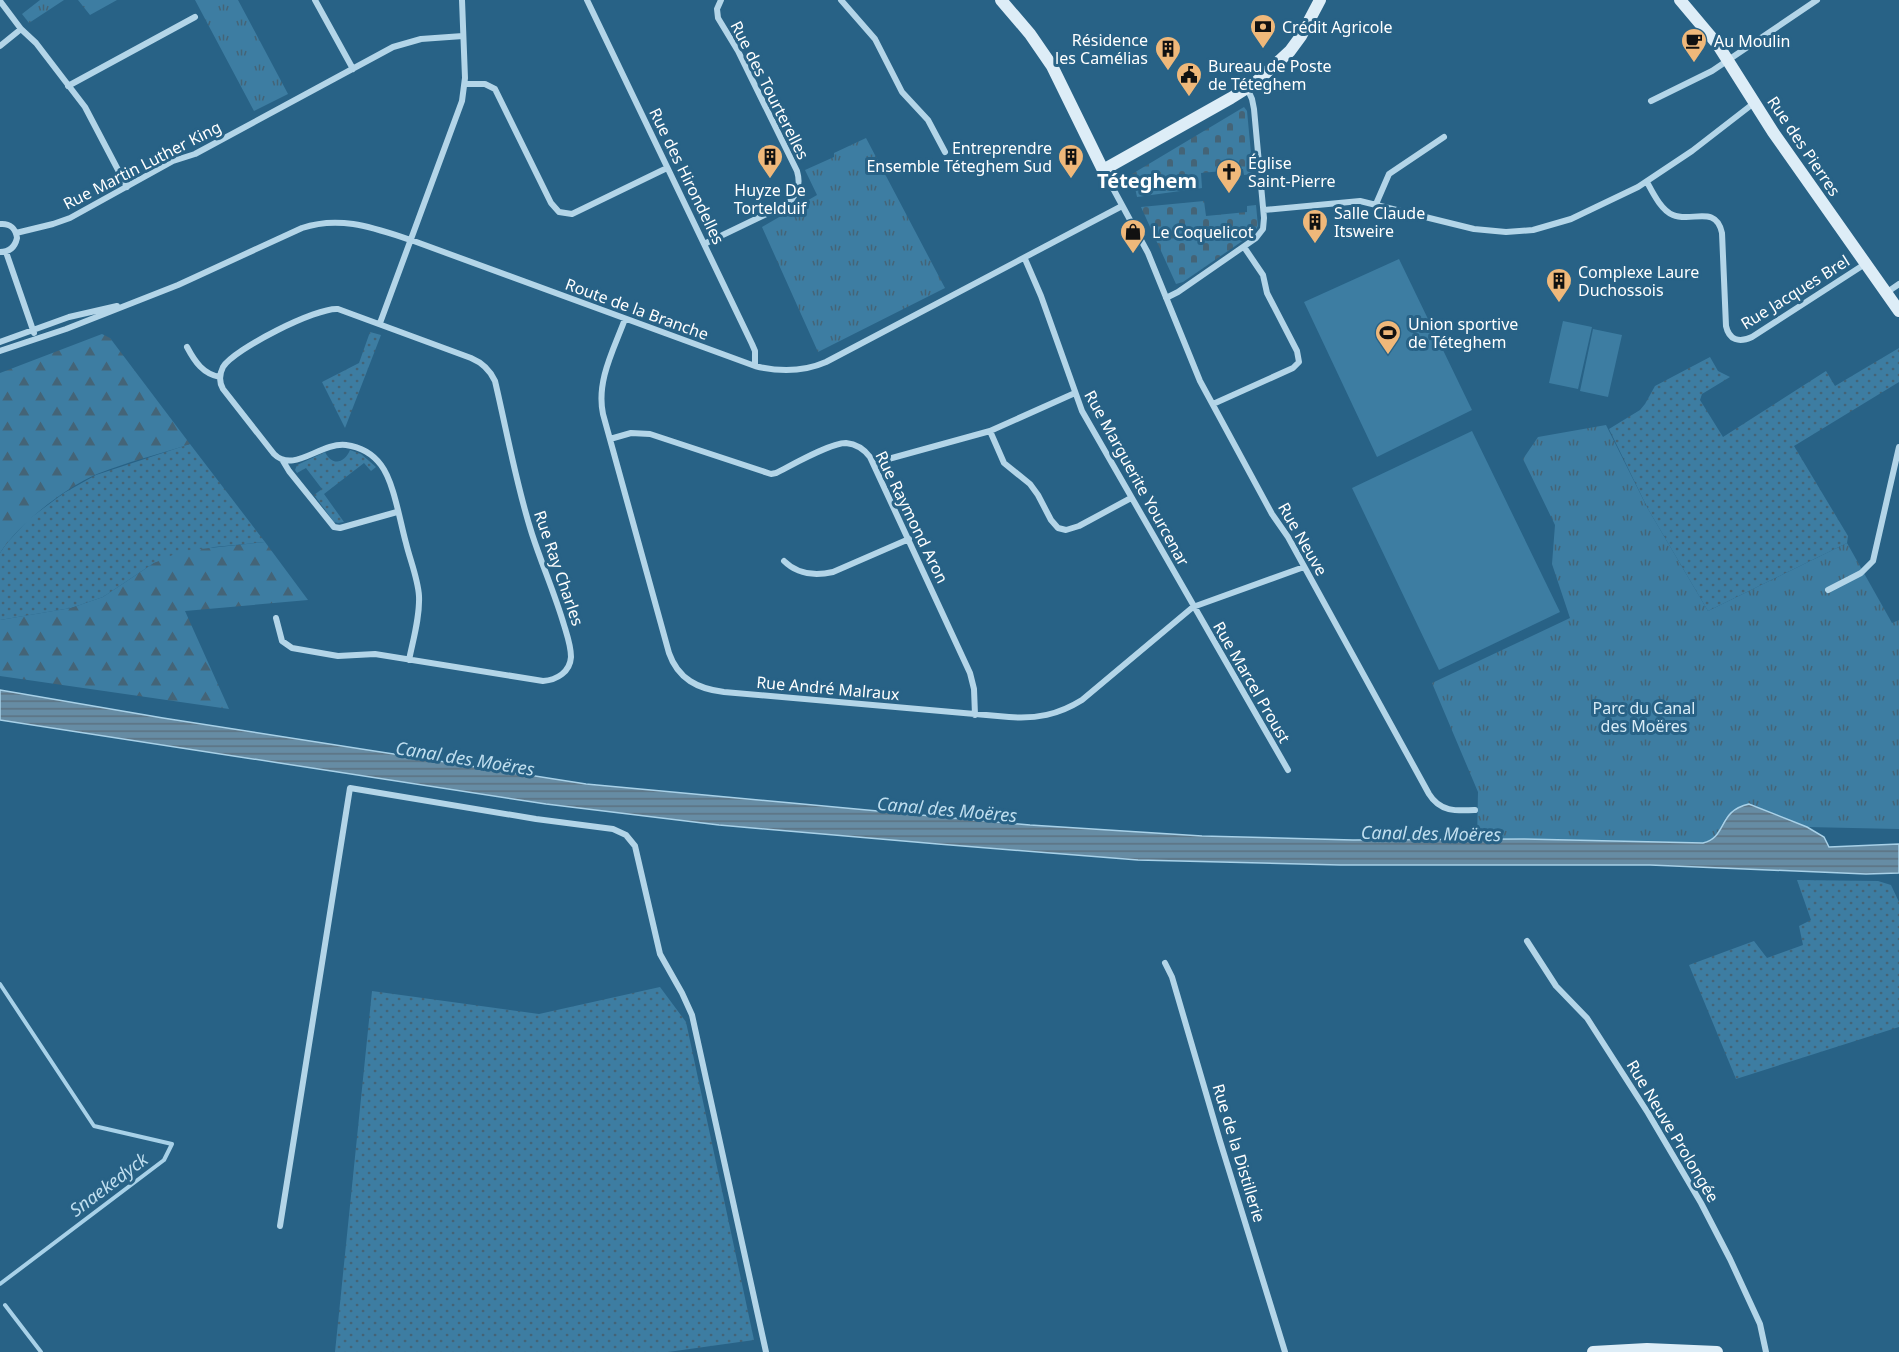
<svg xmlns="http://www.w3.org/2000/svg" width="1899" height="1352" font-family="'Noto Sans',sans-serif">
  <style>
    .grass { fill: url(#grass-dots) }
    .forest { fill: url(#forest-firs) }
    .cemetery { fill: url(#cemetery-stones) }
    .park { fill: url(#park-tufts) }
    .pitch { fill: #3d7da2 }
    .water { fill: url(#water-rules); stroke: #a8d1e8; stroke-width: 1.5 }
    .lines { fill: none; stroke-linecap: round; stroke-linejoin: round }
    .stream { stroke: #a8d1e8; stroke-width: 4 }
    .street { stroke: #b3d5e8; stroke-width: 6 }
    .secondary { stroke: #ddedf7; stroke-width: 12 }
    .labels { text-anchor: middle; stroke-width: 6; stroke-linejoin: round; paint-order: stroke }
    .poi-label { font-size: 16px; fill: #fff; stroke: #286286; text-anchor: start }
    .street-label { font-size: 16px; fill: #fff; stroke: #286286 }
    .park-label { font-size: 16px; fill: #d7ebf6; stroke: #286286 }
    .water-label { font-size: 18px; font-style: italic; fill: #bfdeef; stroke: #286286 }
    .quarter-label { font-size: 20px; font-weight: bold; fill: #fff; stroke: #286286 }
  </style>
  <defs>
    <pattern id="grass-dots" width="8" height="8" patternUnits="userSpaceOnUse" patternTransform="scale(1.5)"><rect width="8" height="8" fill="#3d7da2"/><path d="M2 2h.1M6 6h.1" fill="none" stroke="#446477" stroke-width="1.8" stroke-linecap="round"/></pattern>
    <pattern id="forest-firs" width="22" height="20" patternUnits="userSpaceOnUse" patternTransform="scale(1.5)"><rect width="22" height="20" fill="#3d7da2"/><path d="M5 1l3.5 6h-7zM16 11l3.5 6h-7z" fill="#446477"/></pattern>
    <pattern id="cemetery-stones" width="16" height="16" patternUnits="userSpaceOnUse" patternTransform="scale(1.5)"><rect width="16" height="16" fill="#3d7da2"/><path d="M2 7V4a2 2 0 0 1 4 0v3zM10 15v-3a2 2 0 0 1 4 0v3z" fill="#446477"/></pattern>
    <pattern id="park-tufts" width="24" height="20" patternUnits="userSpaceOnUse" patternTransform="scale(1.5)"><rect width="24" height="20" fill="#3d7da2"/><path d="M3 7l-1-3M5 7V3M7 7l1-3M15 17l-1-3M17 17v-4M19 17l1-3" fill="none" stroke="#446477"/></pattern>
    <pattern id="water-rules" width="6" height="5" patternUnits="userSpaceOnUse" patternTransform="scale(1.5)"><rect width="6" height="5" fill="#668ca4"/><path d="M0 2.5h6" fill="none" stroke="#5c7281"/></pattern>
  </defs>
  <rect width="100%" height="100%" fill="#286286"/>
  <path class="grass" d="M 370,332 L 381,335 L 345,428 L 322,382 L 359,363 Z
    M 1899,348 L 1899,382 L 1794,446 L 1848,536 L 1847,543 L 1708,611 L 1648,509 L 1609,429 L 1640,410 L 1645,404 L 1655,386 L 1710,357 L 1718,371 L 1730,377 L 1702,394 L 1700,400 L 1723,437 L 1826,371 L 1835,386 Z
    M 190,444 L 265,542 L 214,547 L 154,563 L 103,597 L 71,608 L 0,620 L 0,553 L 6,544 L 29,519 L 64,493 L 96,475 Z
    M 350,450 L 361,454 L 376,467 L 371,471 L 364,463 L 324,494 L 344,522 L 338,523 L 334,522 L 314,495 L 322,489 L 306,468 L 297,473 L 295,470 L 297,465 L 325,452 C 332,466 344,464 350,450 Z
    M 1797,880 L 1878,881 L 1891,885 L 1899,902 L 1899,1027 L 1736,1079 L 1689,965 L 1754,941 L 1767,958 L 1803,945 L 1799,926 L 1811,920 Z
    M 660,987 L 686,1022 L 754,1340 L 668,1352 L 335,1352 L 372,991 L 539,1014 Z"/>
  <path class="forest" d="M 102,334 L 110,338 L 190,444 C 160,454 127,462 97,474 C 65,488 18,524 0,553 L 0,373 Z
    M 265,542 L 308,600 L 185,611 L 229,709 L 0,676 L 0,620 L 71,608 L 103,597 L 154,563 L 182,551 Z"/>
  <path class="cemetery" d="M 1244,107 L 1247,111 L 1253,174 L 1244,175 L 1243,169 L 1201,173 L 1202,188 L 1137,197 L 1132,174 Z
    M 1204,201 L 1206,216 L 1247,212 L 1247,206 L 1256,205 L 1258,226 L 1254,233 L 1183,282 L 1176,284 L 1141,207 Z"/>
  <path class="park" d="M 40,0 L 64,0 L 29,23 L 22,14 Z
    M 78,0 L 117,0 L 90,15 Z
    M 195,0 L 238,0 L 288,94 L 254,111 Z
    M 866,138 L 945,288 L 818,352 L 762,227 L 817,195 L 805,170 L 834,157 L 834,153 Z
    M 1606,425 L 1648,509 L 1708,611 L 1847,543 L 1892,623 L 1899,620 L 1899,829 L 1807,827 L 1749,804 C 1743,807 1732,810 1728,815 C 1718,827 1721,838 1703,843 L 1524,839 L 1477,840 L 1478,792 L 1432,683 L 1570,618 L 1552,564 L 1555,525 L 1523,459 L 1538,437 Z"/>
  <path class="pitch" d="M 1399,259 L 1472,410 L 1377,457 L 1304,302 Z
    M 1563,321 L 1592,327 L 1578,389 L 1549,383 Z
    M 1593,329 L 1622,335 L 1608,397 L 1580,391 Z
    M 1472,431 L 1560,612 L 1439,670 L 1352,488 Z"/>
  <path class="water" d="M 0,690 L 163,718 L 586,784 L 1030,825 L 1202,836 L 1353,840 L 1524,839 L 1703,843 C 1728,837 1717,811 1749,804 L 1807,827 L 1824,837 L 1829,847 L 1899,844 L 1899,873 L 1866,874 L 1650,865 L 1340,865 L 1138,860 L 938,844 L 719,825 L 546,804 L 0,720 Z"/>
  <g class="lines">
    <path class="stream" d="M 0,984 L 94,1126 L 172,1144 L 164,1160 L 0,1284
      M 5,1305 L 41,1352"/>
    <path class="street" d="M 315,0 L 353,69
      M 587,0 L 752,344 L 755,351 L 755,366
      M 841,0 L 875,39 L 902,92 L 928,120 L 945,152
      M 0,1 L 21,29 L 36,43 L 85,107 L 127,187
      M 0,46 L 21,29
      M 465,84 L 485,84 L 495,89 L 551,203 L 559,212 L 572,214 L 667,168
      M 68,86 L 195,17
      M 1651,101 L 1712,71 L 1817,0
      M 1103,170 L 1148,253 L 1200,381 L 1272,514 L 1288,537 L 1429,794 C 1440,812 1456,811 1475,810
      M 1647,182 C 1653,193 1661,210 1673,215 C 1691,223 1716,204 1722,233 L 1726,326 C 1729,340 1739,343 1752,337 L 1865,264
      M 1376,204 L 1389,174 L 1444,137
      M 1264,210 L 1360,201 L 1474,229 L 1506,232 L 1533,230 L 1571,219 L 1638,187 L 1692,151 L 1754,103
      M 0,224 C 10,223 16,229 17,238 C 15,247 9,252 0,252
      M 16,233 L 53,224 L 70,218 L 173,161 L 195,154 L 393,47 L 421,39 L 463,36
      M 704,244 L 787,204 C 798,195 801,185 797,171 L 738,51 L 718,18 L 717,9 L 721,0
      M 6,252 L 34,333
      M 1025,259 L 1041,296 L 1082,411 L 1288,770
      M 1886,293 L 1899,284
      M 1166,298 L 1178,292 L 1256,238 L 1263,229 L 1264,218 L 1254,109 L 1252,99 L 1247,88
      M 625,319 C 614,349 596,381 603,414 L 669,653 C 678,679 698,689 724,692 L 1009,717 C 1036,719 1058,715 1082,700 L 1193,607 L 1304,567
      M 380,323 L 462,101 L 465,78 L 462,0
      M 0,342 L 69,317 L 117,306
      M 187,347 C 195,362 203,374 220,377
      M 0,351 L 66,329 L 178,285 L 302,228 C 340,215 374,228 411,240 L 755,366 C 779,372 803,372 826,362 L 1122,206
      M 1213,404 L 1293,368 L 1299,362 L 1297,351 L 1267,293 L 1263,275 L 1244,247
      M 990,431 L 1004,463 L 1030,484 L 1038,495 L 1051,520 L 1058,528 L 1066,530 L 1079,526 L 1131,498
      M 610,439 L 631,433 L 650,434 L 771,474 L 776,473 C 792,465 830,443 846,443 C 856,444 864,449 870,457 L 970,673 L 974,689 L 975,715
      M 283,461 L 289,471 L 334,527 L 340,528 L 397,512
      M 874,465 L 892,458 L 990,431 L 1075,393
      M 784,561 C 798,575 815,576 833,572 L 909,539
      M 1828,590 L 1861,573 L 1873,561 L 1899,447
      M 276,618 L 282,641 L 292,648 L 338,656 L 375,654 L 543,681 C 557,680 570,672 571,657 C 571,646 567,635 564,625 C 555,594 542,565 532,534 C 516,484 507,432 495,381 C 490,370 483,363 471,358 L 338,309 C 317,307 234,349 223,367 C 219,375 219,382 223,389 L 274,454 C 294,474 320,442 346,445 C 361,447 372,453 381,465 C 394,482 400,522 406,543 C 410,560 418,579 419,596 C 420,617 413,640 409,660
      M 1527,941 L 1556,986 L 1587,1018 L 1648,1113 L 1701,1203 L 1730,1259 L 1760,1324 L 1766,1352
      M 1165,963 L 1172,977 L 1220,1141 L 1285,1352
      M 280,1226 L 350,788 L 536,819 L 613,829 L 626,835 L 635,846 L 660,954 L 682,993 L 692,1015 L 766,1352"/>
    <path class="secondary" d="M 1001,0 L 1030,34 L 1052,66 L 1103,170 L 1231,98 L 1255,83 L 1290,51 L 1301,36 L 1320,0
      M 1680,0 L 1718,45 L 1773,132 L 1899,311
      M 1593,1352 L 1647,1349 L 1717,1352"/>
  </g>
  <defs>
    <symbol id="bank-pin" viewBox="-11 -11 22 30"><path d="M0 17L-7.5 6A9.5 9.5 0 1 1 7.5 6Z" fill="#efb87a" stroke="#286286"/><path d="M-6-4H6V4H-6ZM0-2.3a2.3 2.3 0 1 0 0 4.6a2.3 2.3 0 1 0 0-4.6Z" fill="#111"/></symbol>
    <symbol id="cafe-pin" viewBox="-11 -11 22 30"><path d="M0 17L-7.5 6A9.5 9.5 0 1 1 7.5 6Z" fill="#efb87a" stroke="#286286"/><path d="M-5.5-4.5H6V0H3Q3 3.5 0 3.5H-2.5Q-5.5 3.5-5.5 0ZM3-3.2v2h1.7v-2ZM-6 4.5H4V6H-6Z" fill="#111"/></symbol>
    <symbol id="building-pin" viewBox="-11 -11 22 30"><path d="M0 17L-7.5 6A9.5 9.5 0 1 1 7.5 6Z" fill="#efb87a" stroke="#286286"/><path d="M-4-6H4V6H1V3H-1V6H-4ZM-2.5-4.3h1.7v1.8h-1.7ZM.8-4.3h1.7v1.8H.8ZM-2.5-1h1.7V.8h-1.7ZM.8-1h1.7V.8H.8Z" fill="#111"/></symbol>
    <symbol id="civic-pin" viewBox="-11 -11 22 30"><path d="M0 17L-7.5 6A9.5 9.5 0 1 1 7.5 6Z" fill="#efb87a" stroke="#286286"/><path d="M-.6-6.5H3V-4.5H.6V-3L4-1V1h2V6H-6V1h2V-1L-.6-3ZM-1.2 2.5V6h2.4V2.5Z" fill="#111"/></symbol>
    <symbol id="church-pin" viewBox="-11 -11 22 30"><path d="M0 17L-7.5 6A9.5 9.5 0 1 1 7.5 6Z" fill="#efb87a" stroke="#286286"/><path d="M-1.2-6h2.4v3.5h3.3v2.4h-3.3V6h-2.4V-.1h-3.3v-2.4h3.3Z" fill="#111"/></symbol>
    <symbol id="shop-pin" viewBox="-11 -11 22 30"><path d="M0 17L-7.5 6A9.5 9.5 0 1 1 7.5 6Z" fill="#efb87a" stroke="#286286"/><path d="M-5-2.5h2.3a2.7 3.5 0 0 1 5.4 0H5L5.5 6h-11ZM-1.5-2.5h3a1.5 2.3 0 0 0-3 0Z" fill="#111"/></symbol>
    <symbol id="stadium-pin" viewBox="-11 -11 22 30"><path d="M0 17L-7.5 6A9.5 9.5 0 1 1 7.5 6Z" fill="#efb87a" stroke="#286286"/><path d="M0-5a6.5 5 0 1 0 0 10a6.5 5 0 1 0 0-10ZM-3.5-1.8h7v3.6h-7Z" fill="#111"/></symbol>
  </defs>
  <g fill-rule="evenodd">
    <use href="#bank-pin" x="1248" y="12" width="30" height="40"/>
    <use href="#cafe-pin" x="1679" y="26" width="30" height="40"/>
    <use href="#building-pin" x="1153" y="34" width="30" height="40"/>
    <use href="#civic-pin" x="1174" y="60" width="30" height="40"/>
    <use href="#building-pin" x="755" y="142" width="30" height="40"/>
    <use href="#building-pin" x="1056" y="142" width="30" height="40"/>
    <use href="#church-pin" x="1214" y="157" width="30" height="40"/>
    <use href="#building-pin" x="1300" y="207" width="30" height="40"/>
    <use href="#shop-pin" x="1118" y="217" width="30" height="40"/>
    <use href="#building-pin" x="1544" y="266" width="30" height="40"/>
    <use href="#stadium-pin" x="1373" y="318" width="30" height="40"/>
  </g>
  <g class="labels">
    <g class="poi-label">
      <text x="1282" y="33">Crédit Agricole</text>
      <text x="1148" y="46" text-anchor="end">Résidence<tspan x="1148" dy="18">les Camélias</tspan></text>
      <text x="1714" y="47">Au Moulin</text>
      <text x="1208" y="72">Bureau de Poste<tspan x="1208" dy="18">de Téteghem</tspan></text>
      <text x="1052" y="154" text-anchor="end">Entreprendre<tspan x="1052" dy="18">Ensemble Téteghem Sud</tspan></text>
      <text x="1248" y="169">Église<tspan x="1248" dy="18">Saint-Pierre</tspan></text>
      <text x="770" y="196" text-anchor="middle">Huyze De<tspan x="770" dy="18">Tortelduif</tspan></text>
      <text x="1334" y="219">Salle Claude<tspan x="1334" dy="18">Itsweire</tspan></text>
      <text x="1152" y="238">Le Coquelicot</text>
      <text x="1578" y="278">Complexe Laure<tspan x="1578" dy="18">Duchossois</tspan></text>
      <text x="1408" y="330">Union sportive<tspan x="1408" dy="18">de Téteghem</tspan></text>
    </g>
    <g class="street-label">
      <text transform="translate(770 90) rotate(63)" y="6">Rue des Tourterelles</text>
      <text transform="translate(1804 146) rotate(56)" y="6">Rue des Pierres</text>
      <text transform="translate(142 165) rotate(-27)" y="6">Rue Martin Luther King</text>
      <text transform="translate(687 176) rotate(64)" y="6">Rue des Hirondelles</text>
      <text transform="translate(1795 292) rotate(-32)" y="6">Rue Jacques Brel</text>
      <text transform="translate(637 309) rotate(20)" y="6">Route de la Branche</text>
      <text transform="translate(1137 478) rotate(61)" y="6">Rue Marguerite Yourcenar</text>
      <text transform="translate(912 517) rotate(64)" y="6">Rue Raymond Aron</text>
      <text transform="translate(1303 539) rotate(60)" y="6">Rue Neuve</text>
      <text transform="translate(559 568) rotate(71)" y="6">Rue Ray Charles</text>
      <text transform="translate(1252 682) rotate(60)" y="6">Rue Marcel Proust</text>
      <text transform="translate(828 688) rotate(5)" y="6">Rue André Malraux</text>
      <text transform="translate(1673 1131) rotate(59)" y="6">Rue Neuve Prolongée</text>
      <text transform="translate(1239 1153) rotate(73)" y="6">Rue de la Distillerie</text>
    </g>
    <g class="park-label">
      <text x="1644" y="714">Parc du Canal<tspan x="1644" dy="18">des Moëres</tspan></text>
    </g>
    <g class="water-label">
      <text transform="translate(465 759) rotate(9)" y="6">Canal des Moëres</text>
      <text transform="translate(947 810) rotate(5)" y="6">Canal des Moëres</text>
      <text transform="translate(1431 834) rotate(1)" y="6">Canal des Moëres</text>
      <text transform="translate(109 1185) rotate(-37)" y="6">Snaekedyck</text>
    </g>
    <g class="quarter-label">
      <text x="1147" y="188">Téteghem</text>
    </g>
  </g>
</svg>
